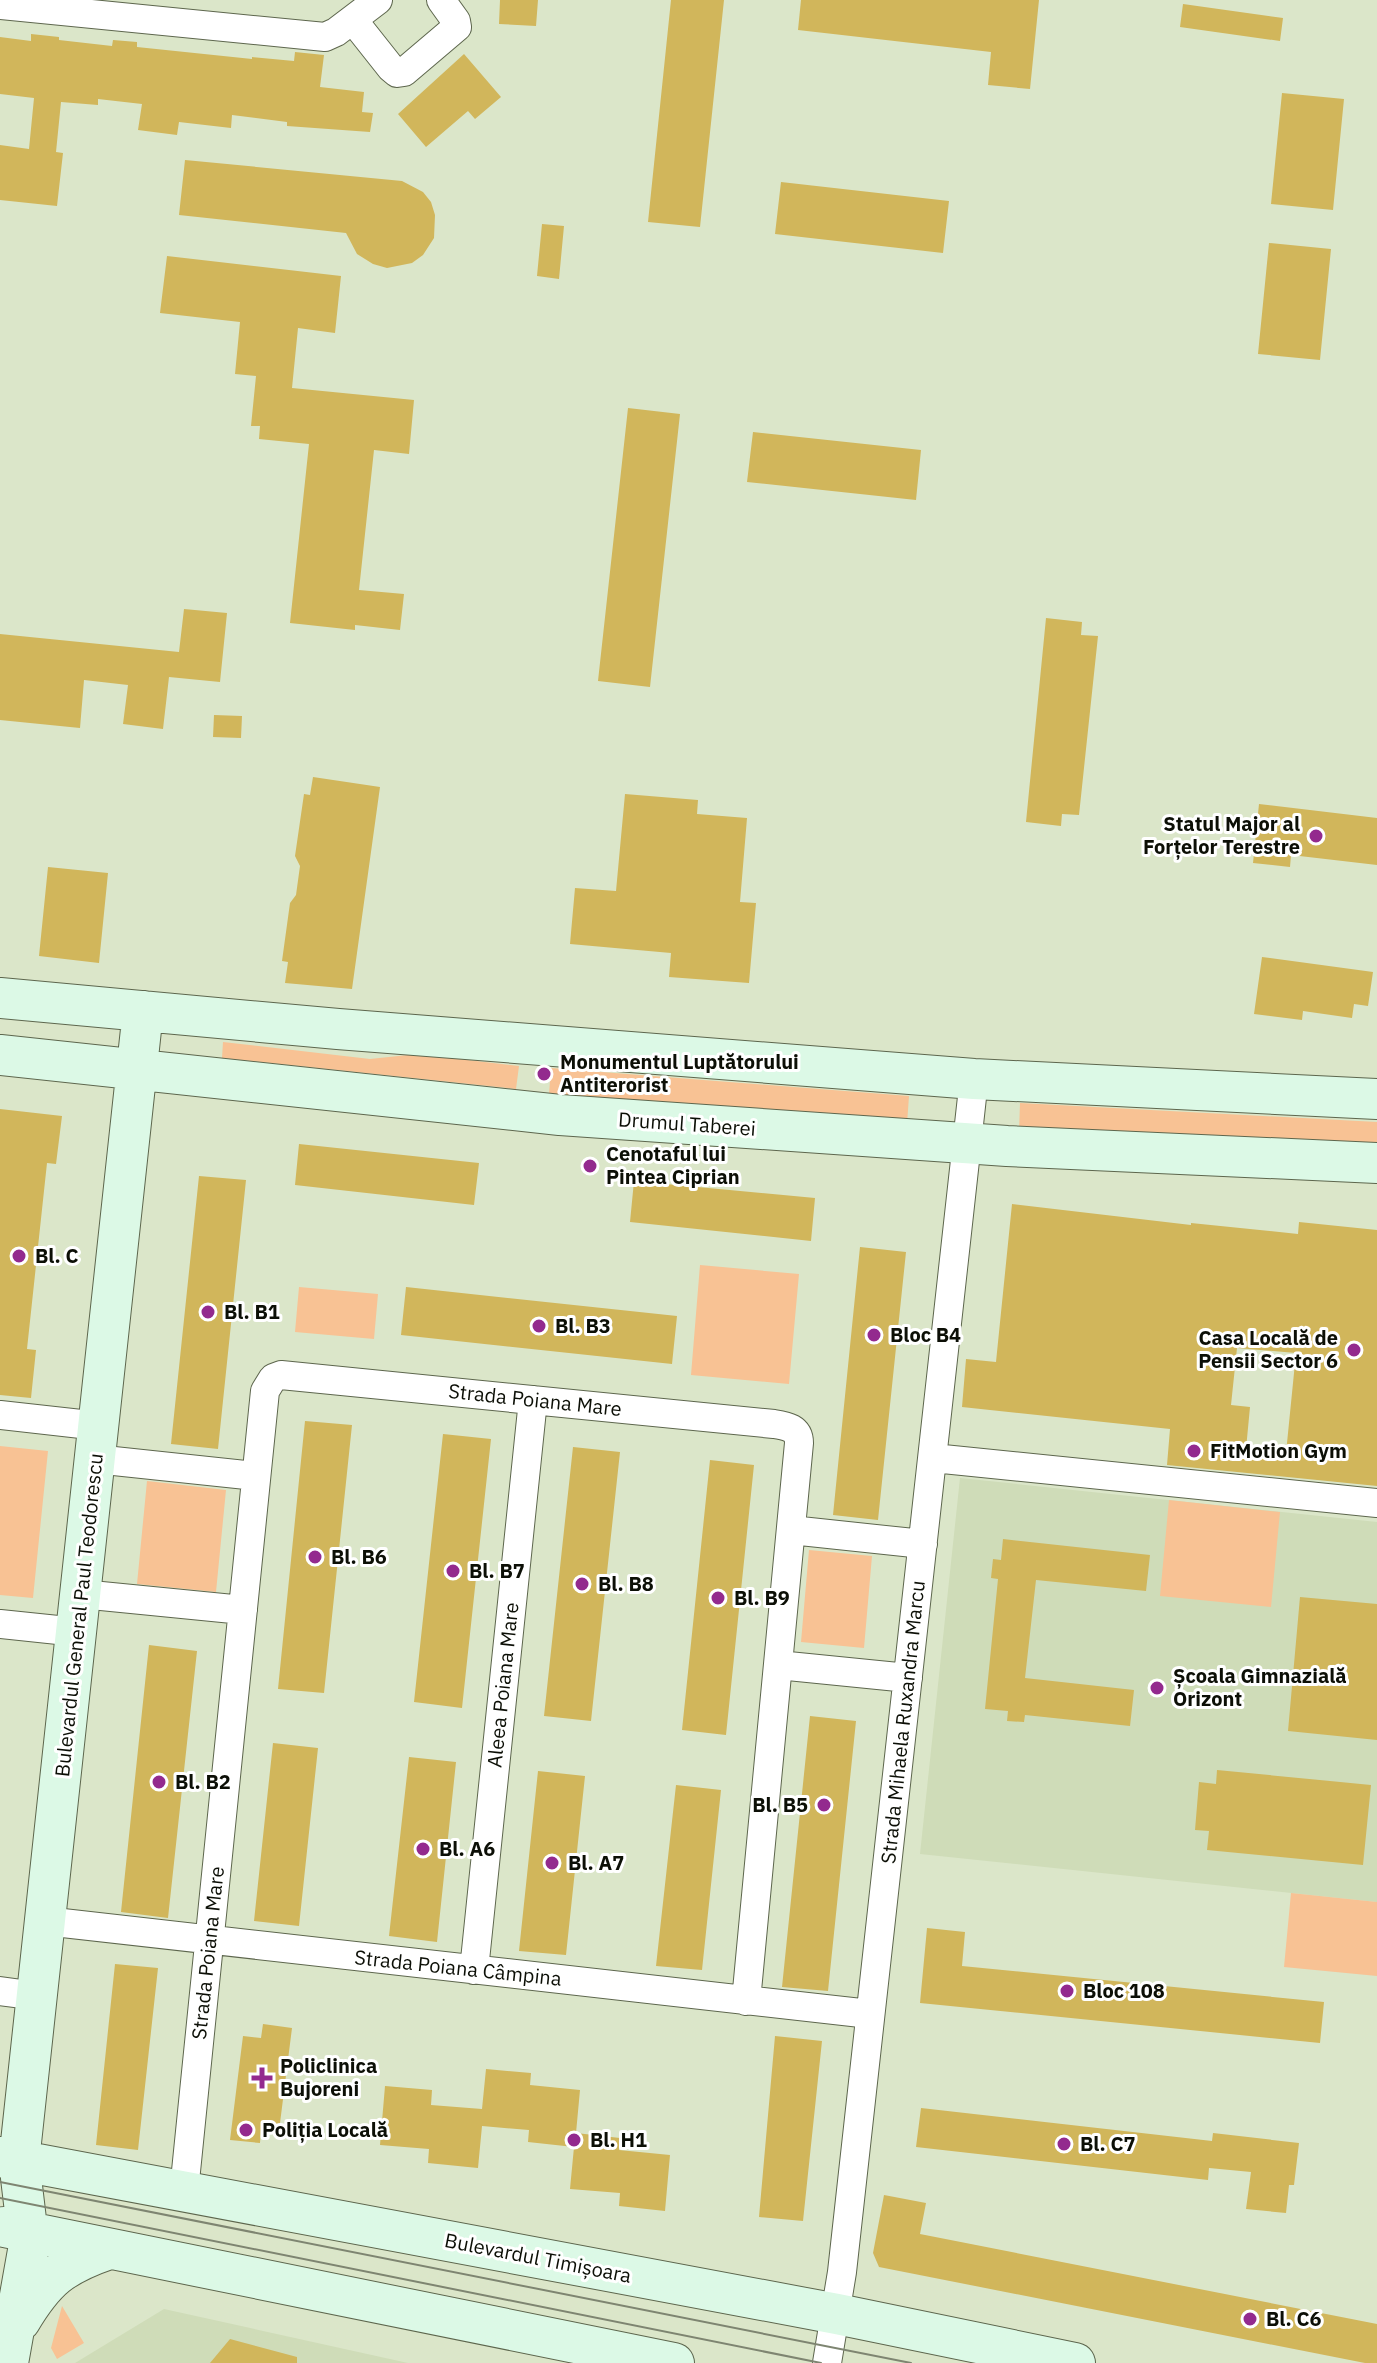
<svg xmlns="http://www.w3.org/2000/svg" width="1377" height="2363" font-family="'IBM Plex Sans',sans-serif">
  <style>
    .built { fill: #cfdcb8 }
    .green { fill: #f8c294 }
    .building { fill: #d1b65b; fill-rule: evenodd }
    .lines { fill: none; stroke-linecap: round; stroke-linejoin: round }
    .street-casing { stroke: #5d664d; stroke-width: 30 }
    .secondary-casing { stroke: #5d664d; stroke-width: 42 }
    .street { stroke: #fff; stroke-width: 28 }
    .secondary { stroke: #dcf9e6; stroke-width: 40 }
    .tram { stroke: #7e8571; stroke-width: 2 }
    .poi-dot { fill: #932a8e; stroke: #fff; stroke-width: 3 }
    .labels { text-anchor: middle; stroke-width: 6; stroke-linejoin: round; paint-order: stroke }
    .poi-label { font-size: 20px; font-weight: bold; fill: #0c0f06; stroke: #fff; text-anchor: start }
    .street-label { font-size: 20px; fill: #0c0f06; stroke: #fff }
  </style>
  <rect width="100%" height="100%" fill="#dbe6c9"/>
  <path class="built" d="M 960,1478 L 1377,1522 L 1377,1902 L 920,1854 Z
    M 164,2309 L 408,2363 L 75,2363 Z"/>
  <path class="green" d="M 223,1042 L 370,1059 L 417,1054 L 519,1066 L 516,1089 L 222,1058 Z
    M 551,1068 L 909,1096 L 907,1124 L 549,1094 Z
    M 1020,1103 L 1377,1122 L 1377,1154 L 1019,1132 Z
    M 700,1265 L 799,1274 L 789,1384 L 691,1375 Z
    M 299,1287 L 378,1294 L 374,1339 L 295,1332 Z
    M 0,1446 L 48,1451 L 33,1598 L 0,1595 Z
    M 147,1481 L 226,1490 L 216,1592 L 137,1584 Z
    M 1169,1500 L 1280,1512 L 1271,1607 L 1160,1596 Z
    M 809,1550 L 872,1556 L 864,1648 L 801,1642 Z
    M 1291,1893 L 1377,1902 L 1377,1976 L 1284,1967 Z
    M 62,2306 L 84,2343 L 57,2359 L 51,2348 Z"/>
  <path class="building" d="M 500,0 L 538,0 L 536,26 L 499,24 Z
    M 671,0 L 724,0 L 700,227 L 648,222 Z
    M 801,0 L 1039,0 L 1030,89 L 988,85 L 991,52 L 798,30 Z
    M 1183,4 L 1283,18 L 1280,41 L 1180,27 Z
    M 31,34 L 59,37 L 59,40 L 112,46 L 113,40 L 137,42 L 137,47 L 252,59 L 252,57 L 294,61 L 295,52 L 324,55 L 320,87 L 364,92 L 362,112 L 373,113 L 370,132 L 287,126 L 287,122 L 232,115 L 231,128 L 179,122 L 177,135 L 138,130 L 142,104 L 98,99 L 98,105 L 61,102 L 56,152 L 63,153 L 57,206 L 0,200 L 0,145 L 29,149 L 34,98 L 0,94 L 0,37 L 31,41 Z
    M 464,54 L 501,97 L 475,119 L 468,111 L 426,147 L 398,114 Z
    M 1282,93 L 1344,99 L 1333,210 L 1271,204 Z
    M 185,160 L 402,181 L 423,192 L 431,202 L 435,215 L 434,238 L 423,255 L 412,263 L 387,268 L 373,264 L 357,254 L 346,233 L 179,215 Z
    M 781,182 L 949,201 L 943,253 L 775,234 Z
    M 542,224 L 564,226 L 559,279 L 537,276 Z
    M 1269,243 L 1331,249 L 1320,360 L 1258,354 Z
    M 167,256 L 341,276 L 335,333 L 298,328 L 292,388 L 414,400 L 409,454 L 374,450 L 359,590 L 404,594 L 400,630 L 355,625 L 355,630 L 290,623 L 309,444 L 259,439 L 260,426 L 251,426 L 256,376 L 235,374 L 240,322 L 160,313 Z
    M 628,408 L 680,414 L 650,687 L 598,681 Z
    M 753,432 L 921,450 L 916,500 L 747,482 Z
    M 184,609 L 227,613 L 220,682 L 169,677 L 163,729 L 123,724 L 128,685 L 84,680 L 80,728 L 0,720 L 0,634 L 179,652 Z
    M 1046,618 L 1082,622 L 1081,635 L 1098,636 L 1079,815 L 1062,814 L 1061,826 L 1026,822 Z
    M 214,715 L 242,716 L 241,738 L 213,737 Z
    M 313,777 L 380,787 L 352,989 L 285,983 L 288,962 L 282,961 L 290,903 L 296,895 L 300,866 L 295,856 L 304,794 L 310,795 Z
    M 625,794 L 698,800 L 697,814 L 747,818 L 740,902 L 756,903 L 749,983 L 669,977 L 671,953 L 570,944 L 575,888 L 616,891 Z
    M 1259,804 L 1377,818 L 1377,865 L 1291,855 L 1290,867 L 1253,863 Z
    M 48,867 L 108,873 L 99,963 L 39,956 Z
    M 1262,957 L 1373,972 L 1368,1006 L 1354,1004 L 1352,1018 L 1303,1011 L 1302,1020 L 1254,1014 Z
    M 0,1109 L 62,1116 L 56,1164 L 47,1163 L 27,1349 L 36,1350 L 31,1398 L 0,1395 Z
    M 299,1144 L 479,1163 L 474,1205 L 295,1185 Z
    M 199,1176 L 246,1180 L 218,1449 L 171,1444 Z
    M 634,1181 L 815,1198 L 811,1241 L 630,1222 Z
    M 1012,1204 L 1191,1225 L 1191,1223 L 1298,1234 L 1299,1222 L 1377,1230 L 1377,1486 L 1167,1465 L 1170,1429 L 962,1407 L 966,1359 L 996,1362 ZM 1237,1348 L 1296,1353 L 1286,1453 L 1246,1449 L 1250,1407 L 1231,1405 Z
    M 860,1247 L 906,1252 L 878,1520 L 833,1515 Z
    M 406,1287 L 677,1316 L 672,1364 L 401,1335 Z
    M 305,1421 L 352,1425 L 324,1693 L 278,1689 Z
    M 443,1434 L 491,1439 L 462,1708 L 414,1702 Z
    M 573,1447 L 620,1452 L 591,1721 L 544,1716 Z
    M 710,1460 L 754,1465 L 726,1735 L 682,1730 Z
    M 1003,1539 L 1150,1555 L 1146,1591 L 1036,1580 L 1025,1678 L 1134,1690 L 1130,1726 L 1025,1715 L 1024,1722 L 1007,1721 L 1008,1711 L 985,1709 L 998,1579 L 991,1578 L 993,1559 L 1001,1560 Z
    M 1300,1597 L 1377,1604 L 1377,1740 L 1288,1731 Z
    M 149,1645 L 197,1651 L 168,1918 L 121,1912 Z
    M 810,1716 L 856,1721 L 828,1991 L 782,1987 Z
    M 273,1743 L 318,1748 L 299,1926 L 254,1921 Z
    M 409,1757 L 456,1762 L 437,1942 L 389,1936 Z
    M 1217,1770 L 1371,1785 L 1363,1865 L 1207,1850 L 1209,1831 L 1195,1830 L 1199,1782 L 1216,1784 Z
    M 538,1771 L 585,1776 L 566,1955 L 519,1951 Z
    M 676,1785 L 721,1790 L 702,1970 L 656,1966 Z
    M 927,1928 L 965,1932 L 962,1966 L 1324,2002 L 1320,2043 L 920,2003 Z
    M 115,1964 L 158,1968 L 138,2150 L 96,2145 Z
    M 263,2024 L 292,2028 L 279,2131 L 261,2129 L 260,2143 L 230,2140 L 243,2036 L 261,2038 Z
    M 775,2036 L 822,2041 L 803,2221 L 759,2217 Z
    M 486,2069 L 531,2073 L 530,2085 L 580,2090 L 576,2133 L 620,2138 L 619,2150 L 670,2155 L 665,2211 L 619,2206 L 620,2193 L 570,2189 L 574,2147 L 528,2142 L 529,2130 L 482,2126 L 478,2168 L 428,2163 L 429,2149 L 380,2145 L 385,2086 L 432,2090 L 431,2105 L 482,2109 Z
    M 921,2108 L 1212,2141 L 1213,2133 L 1299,2143 L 1294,2185 L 1289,2185 L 1286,2213 L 1246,2209 L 1251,2172 L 1209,2168 L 1208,2180 L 916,2147 Z
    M 884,2195 L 926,2203 L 920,2234 L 1377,2324 L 1377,2363 L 1365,2363 L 879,2267 L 873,2253 Z
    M 230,2339 L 297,2357 L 297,2363 L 210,2363 Z"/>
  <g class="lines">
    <defs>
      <path id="street" d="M 0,5 L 325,37 L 336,32 L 378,0
        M 353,20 L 391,68 L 397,73 L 404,72 L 457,27 L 456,21 L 441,0
        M 0,1415 L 99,1426
        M 933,1458 L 1377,1503
        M 95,1459 L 256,1476
        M 791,1530 L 923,1544
        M 81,1594 L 243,1610
        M 0,1624 L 77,1632
        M 778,1665 L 908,1678
        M 45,1921 L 870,2014
        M 474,1970 L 533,1400
        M 0,1991 L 37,1996
        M 184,2191 L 265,1391 L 273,1378 L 281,1375 L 774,1424 C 787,1426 799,1428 799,1443 L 746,2001
        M 827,2363 L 842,2272 L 974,1079"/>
      <path id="secondary" d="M 0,998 L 338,1029 L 974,1079 L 1377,1099
        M 0,1055 L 560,1115 L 1007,1146 L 1377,1163
        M 0,2157 L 837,2314 L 1075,2363
        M 4,2227 L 674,2363
        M 20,2321 C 45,2279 62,2265 109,2249
        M 8,2363 L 29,2245 L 19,2161 L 143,1011"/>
    </defs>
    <use href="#street" class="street-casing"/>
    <use href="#secondary" class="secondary-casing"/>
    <use href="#street" class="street"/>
    <use href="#secondary" class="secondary"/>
    <path class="tram" d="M 0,2182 L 911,2363
      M 0,2198 L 821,2363"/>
  </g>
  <g class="poi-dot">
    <circle cx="1316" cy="836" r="8"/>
    <circle cx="544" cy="1074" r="8"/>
    <circle cx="590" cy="1166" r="8"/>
    <circle cx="19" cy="1256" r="8"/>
    <circle cx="208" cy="1312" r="8"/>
    <circle cx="539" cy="1326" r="8"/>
    <circle cx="874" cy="1335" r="8"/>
    <circle cx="1354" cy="1350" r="8"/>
    <circle cx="1194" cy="1451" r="8"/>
    <circle cx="315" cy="1557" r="8"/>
    <circle cx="453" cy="1571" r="8"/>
    <circle cx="582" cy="1584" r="8"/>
    <circle cx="718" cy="1598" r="8"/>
    <circle cx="1157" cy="1688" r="8"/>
    <circle cx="159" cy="1782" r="8"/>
    <circle cx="824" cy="1805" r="8"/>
    <circle cx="423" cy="1849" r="8"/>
    <circle cx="552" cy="1863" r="8"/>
    <circle cx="1067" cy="1991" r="8"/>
    <path d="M258 2066h8v8h8v8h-8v8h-8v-8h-8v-8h8z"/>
    <circle cx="246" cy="2130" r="8"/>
    <circle cx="574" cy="2140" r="8"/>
    <circle cx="1064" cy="2144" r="8"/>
    <circle cx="1250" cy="2319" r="8"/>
  </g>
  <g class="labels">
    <g class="poi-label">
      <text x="1300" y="831" text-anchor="end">Statul Major al<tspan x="1300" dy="23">Forțelor Terestre</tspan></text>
      <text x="560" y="1069">Monumentul Luptătorului<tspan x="560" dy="23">Antiterorist</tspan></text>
      <text x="606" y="1161">Cenotaful lui<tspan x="606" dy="23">Pintea Ciprian</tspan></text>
      <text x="35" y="1263">Bl. C</text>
      <text x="224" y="1319">Bl. B1</text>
      <text x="555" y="1333">Bl. B3</text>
      <text x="890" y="1342">Bloc B4</text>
      <text x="1338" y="1345" text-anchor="end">Casa Locală de<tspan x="1338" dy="23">Pensii Sector 6</tspan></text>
      <text x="1210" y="1458">FitMotion Gym</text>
      <text x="331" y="1564">Bl. B6</text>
      <text x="469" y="1578">Bl. B7</text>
      <text x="598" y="1591">Bl. B8</text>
      <text x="734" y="1605">Bl. B9</text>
      <text x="1173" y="1683">Școala Gimnazială<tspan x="1173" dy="23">Orizont</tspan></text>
      <text x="175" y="1789">Bl. B2</text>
      <text x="808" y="1812" text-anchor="end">Bl. B5</text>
      <text x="439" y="1856">Bl. A6</text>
      <text x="568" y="1870">Bl. A7</text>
      <text x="1083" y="1998">Bloc 108</text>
      <text x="280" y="2073">Policlinica<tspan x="280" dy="23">Bujoreni</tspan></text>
      <text x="262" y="2137">Poliția Locală</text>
      <text x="590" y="2147">Bl. H1</text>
      <text x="1080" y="2151">Bl. C7</text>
      <text x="1266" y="2326">Bl. C6</text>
    </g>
    <g class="street-label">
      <text transform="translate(687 1124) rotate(4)" y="7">Drumul Taberei</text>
      <text transform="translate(535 1400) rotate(6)" y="7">Strada Poiana Mare</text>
      <text transform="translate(79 1615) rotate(-84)" y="7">Bulevardul General Paul Teodorescu</text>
      <text transform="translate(503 1685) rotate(-84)" y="7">Aleea Poiana Mare</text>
      <text transform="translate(903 1722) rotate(-84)" y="7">Strada Mihaela Ruxandra Marcu</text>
      <text transform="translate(208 1953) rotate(-84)" y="7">Strada Poiana Mare</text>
      <text transform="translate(458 1968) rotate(6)" y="7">Strada Poiana Câmpina</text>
      <text transform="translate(538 2258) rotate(11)" y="7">Bulevardul Timișoara</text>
    </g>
  </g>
</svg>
